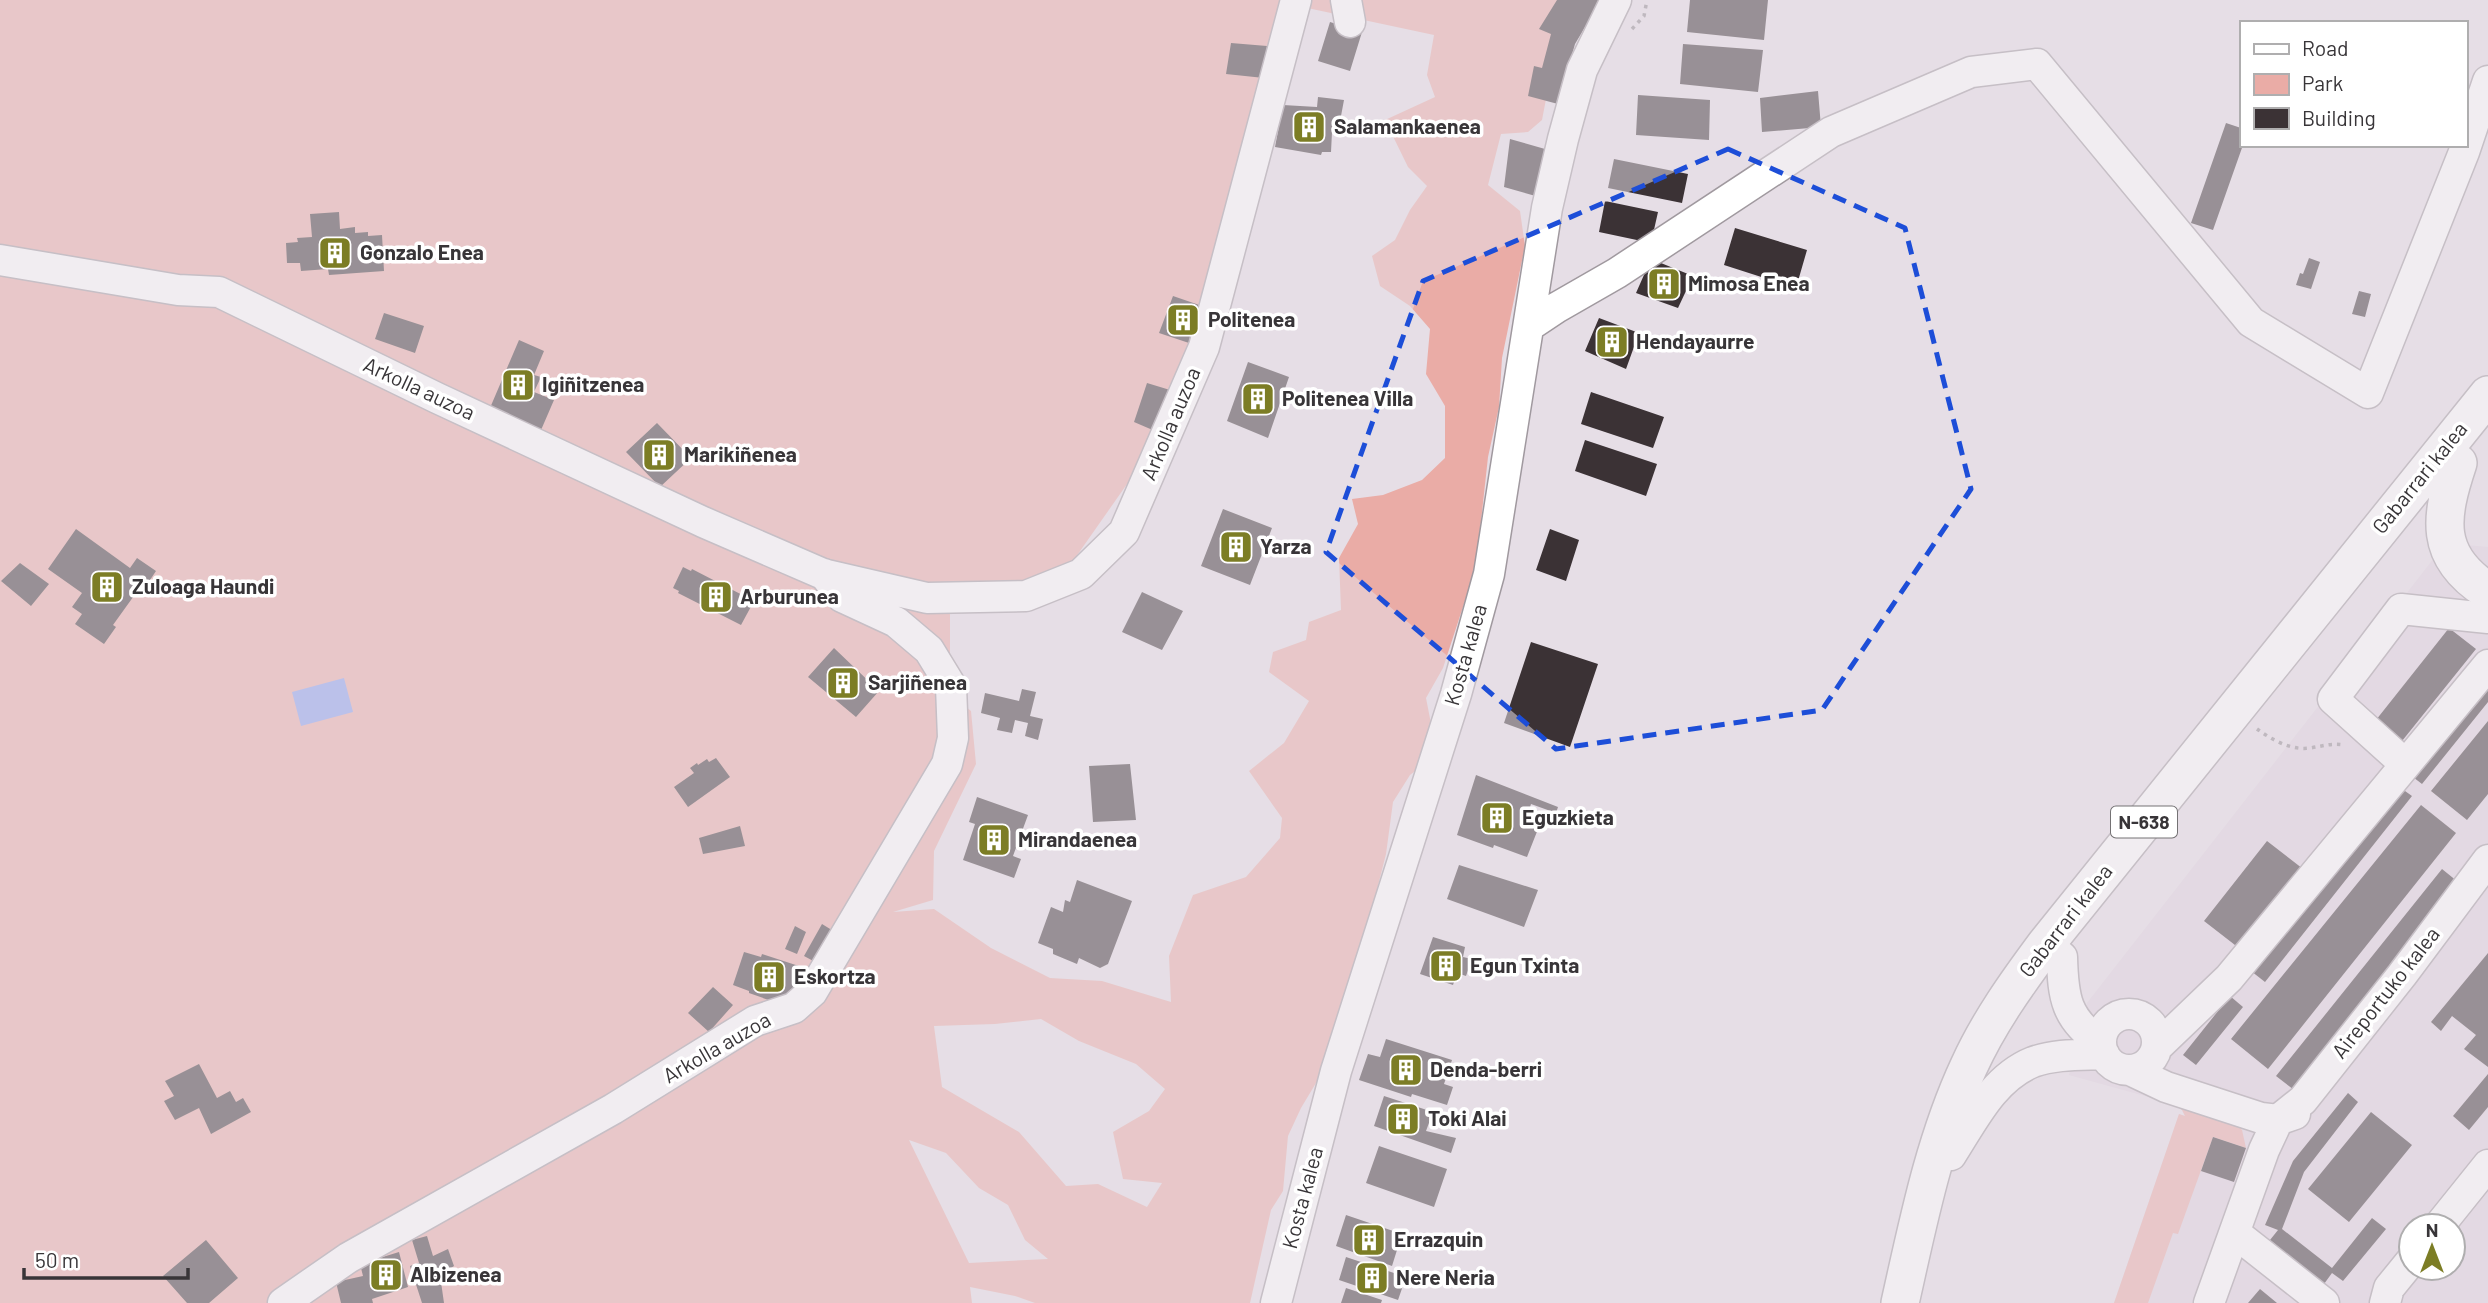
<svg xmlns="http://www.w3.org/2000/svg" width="2488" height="1303" font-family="Barlow,sans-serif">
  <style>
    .built { fill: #e0d2df; fill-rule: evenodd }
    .green { fill: #eaaca6; fill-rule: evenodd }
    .water { fill: #889ef0 }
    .building { fill: #3b3235 }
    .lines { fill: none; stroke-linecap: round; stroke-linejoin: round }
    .minor-casing { stroke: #a0999f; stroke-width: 33 }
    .major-casing { stroke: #a0999f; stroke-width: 40 }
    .path { stroke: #908b90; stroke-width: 3.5; stroke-dasharray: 3.5 5; stroke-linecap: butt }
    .minor { stroke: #fff; stroke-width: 30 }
    .major { stroke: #fff; stroke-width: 37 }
    .marked { fill: none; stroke: #1d4ed8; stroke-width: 5; stroke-dasharray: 14 9; stroke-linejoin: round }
    .labels { text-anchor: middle; stroke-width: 7; stroke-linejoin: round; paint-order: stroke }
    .shield { fill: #fff; stroke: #747274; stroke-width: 2 }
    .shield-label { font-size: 19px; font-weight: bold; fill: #383538 }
    .poi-label { font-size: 21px; font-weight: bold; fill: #383538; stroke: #fff; text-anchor: start }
    .street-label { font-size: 21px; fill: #383538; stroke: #fff }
  </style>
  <rect width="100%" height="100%" fill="#e6dee6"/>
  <path class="built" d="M 2465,545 L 2488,547 L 2488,1303 L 2114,1303 L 2179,1114 L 2185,1116 L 2182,1110 L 2174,1104 L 2069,1075 L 2087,1003 L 2438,553 ZM 2411,1226 L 2453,1226 L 2453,1268 L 2411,1268 Z"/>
  <path class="green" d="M 0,0 L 1565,0 L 1542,120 L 1528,132 L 1501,134 L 1488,185 L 1520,211 L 1525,246 L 1502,358 L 1499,407 L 1488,457 L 1476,567 L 1443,668 L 1426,698 L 1437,754 L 1410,775 L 1393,802 L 1386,854 L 1364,941 L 1319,1078 L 1301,1108 L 1288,1136 L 1283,1191 L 1271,1210 L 1250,1303 L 1035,1303 L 1015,1296 L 970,1287 L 972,1303 L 0,1303 ZM 1298,6 L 1434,35 L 1427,75 L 1435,97 L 1385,120 L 1408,167 L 1427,186 L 1410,210 L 1395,240 L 1372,256 L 1380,286 L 1410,306 L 1430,329 L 1426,374 L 1445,406 L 1445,458 L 1422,480 L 1383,495 L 1352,499 L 1358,524 L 1339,558 L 1341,610 L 1309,622 L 1306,640 L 1273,652 L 1269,672 L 1309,701 L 1284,743 L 1249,771 L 1282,818 L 1280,838 L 1246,877 L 1193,895 L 1169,956 L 1171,1002 L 1102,981 L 1050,978 L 991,948 L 934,909 L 893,912 L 933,900 L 934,851 L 976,764 L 971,711 L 950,694 L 950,596 L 1059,581 L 1146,457 L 1205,348 ZM 1041,1019 L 1079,1041 L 1136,1064 L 1165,1089 L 1149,1111 L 1113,1132 L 1123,1179 L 1162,1183 L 1147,1207 L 1098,1184 L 1066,1186 L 1019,1132 L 942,1087 L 934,1026 L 995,1024 ZM 909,1140 L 946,1153 L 979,1188 L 1008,1205 L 1025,1240 L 1048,1259 L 969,1263 Z
    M 2174,1104 L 2236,1124 L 2242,1130 L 2246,1148 L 2213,1137 L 2178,1234 L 2173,1233 L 2148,1303 L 2114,1303 L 2179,1114 L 2185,1116 L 2182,1110 Z"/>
  <path class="water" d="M 344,678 L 353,712 L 301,726 L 292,692 Z"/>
  <path class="building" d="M 1557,0 L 1601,0 L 1575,44 L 1558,104 L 1528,96 L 1534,66 L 1542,68 L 1551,34 L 1539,29 Z
    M 1690,0 L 1768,0 L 1764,40 L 1687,32 Z
    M 1330,22 L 1362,32 L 1350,71 L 1318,61 Z
    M 1231,43 L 1267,46 L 1264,78 L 1226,74 Z
    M 1683,44 L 1763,50 L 1758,92 L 1680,84 Z
    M 1818,91 L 1821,127 L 1762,132 L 1760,98 Z
    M 1638,95 L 1710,100 L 1709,140 L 1636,135 Z
    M 1318,97 L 1344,100 L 1338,132 L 1332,132 L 1331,152 L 1322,152 L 1321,155 L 1275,147 L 1283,105 L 1317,107 Z
    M 2226,123 L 2241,128 L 2243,145 L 2213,230 L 2191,223 Z
    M 1510,139 L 1552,151 L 1539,197 L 1504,187 Z
    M 1614,159 L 1688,174 L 1682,203 L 1608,188 Z
    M 1605,201 L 1658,212 L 1651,243 L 1599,232 Z
    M 339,212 L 340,229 L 355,227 L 355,233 L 368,232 L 368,236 L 382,235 L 384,271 L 329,275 L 328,269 L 301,271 L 300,263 L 287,263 L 286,243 L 298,242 L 297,238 L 312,237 L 310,214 Z
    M 1735,228 L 1807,250 L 1796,288 L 1724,265 Z
    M 2309,258 L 2320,262 L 2311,289 L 2296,285 L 2300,273 L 2303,274 Z
    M 1651,259 L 1693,276 L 1678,308 L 1636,293 Z
    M 2359,291 L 2371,294 L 2365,317 L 2352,314 Z
    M 1173,296 L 1205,307 L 1195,345 L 1159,333 Z
    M 384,313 L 424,326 L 415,353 L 375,339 Z
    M 1599,318 L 1639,333 L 1626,369 L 1585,351 Z
    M 519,340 L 544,351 L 534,375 L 541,377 L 534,392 L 554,400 L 538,437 L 487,415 Z
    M 1248,362 L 1289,377 L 1268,438 L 1227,421 Z
    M 1147,383 L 1170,390 L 1155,431 L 1134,422 Z
    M 1591,392 L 1664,417 L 1653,448 L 1581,424 Z
    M 657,423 L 691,458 L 660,487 L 626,452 Z
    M 1585,440 L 1657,464 L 1646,496 L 1575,471 Z
    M 1223,509 L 1272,528 L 1250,585 L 1201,566 Z
    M 76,529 L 130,568 L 137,558 L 156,571 L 144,589 L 141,586 L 113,625 L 116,627 L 104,644 L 75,624 L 82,614 L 72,607 L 82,593 L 48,569 Z
    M 1550,529 L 1579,540 L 1566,581 L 1536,570 Z
    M 20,563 L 49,584 L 31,606 L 1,581 Z
    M 683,567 L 691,571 L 692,569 L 754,601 L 741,625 L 678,593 L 679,591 L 673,588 Z
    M 1142,592 L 1183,611 L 1162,650 L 1122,632 Z
    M 2449,628 L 2476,649 L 2402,741 L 2376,720 Z
    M 1531,642 L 1598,664 L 1570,747 L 1504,723 Z
    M 834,648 L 879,691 L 856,717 L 808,677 Z
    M 2488,675 L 2488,702 L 2422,784 L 2409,774 Z
    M 1022,689 L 1036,692 L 1030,716 L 1043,719 L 1038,740 L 1025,736 L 1028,723 L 1015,720 L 1012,733 L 997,730 L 1000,718 L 981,713 L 985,693 L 1019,701 Z
    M 2488,721 L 2488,794 L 2467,820 L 2431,791 Z
    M 716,758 L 730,777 L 688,807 L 674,787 L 694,773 L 690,768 L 697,763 L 698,765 L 707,759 L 709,762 Z
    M 1130,764 L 1136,820 L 1093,822 L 1089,766 Z
    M 1476,775 L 1558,807 L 1556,813 L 1531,804 L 1528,814 L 1533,815 L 1531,821 L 1540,824 L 1527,857 L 1494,845 L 1493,848 L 1457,835 Z
    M 2398,786 L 2412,796 L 2265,982 L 2251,971 Z
    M 977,797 L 1028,815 L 1013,856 L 1021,859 L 1014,878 L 963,860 L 975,824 L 969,822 Z
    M 2421,805 L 2456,833 L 2268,1069 L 2231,1039 Z
    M 740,826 L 745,846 L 703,854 L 699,838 Z
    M 2267,841 L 2307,872 L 2244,952 L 2204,921 Z
    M 1459,865 L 1538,890 L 1524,927 L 1447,899 Z
    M 2442,869 L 2463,886 L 2298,1093 L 2276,1076 Z
    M 1077,880 L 1132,901 L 1108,964 L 1100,968 L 1079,958 L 1077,964 L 1053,954 L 1053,949 L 1038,943 L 1051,907 L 1063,912 L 1065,900 L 1070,902 Z
    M 822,924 L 835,932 L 817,963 L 804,956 Z
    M 795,926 L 806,932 L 797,954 L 785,949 Z
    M 1433,937 L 1465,947 L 1463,957 L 1472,959 L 1466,976 L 1457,973 L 1453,985 L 1420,974 Z
    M 744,952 L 761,957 L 762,954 L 805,968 L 791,1008 L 749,993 L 749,991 L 733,985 Z
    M 2488,953 L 2488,1067 L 2464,1049 L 2476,1035 L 2452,1016 L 2441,1031 L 2431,1022 Z
    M 713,987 L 733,1005 L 709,1032 L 688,1013 Z
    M 2230,996 L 2243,1007 L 2196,1065 L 2183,1055 Z
    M 1386,1039 L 1452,1060 L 1444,1084 L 1453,1087 L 1447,1105 L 1412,1094 L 1411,1097 L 1359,1080 L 1368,1054 L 1380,1057 Z
    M 199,1064 L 217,1098 L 230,1091 L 236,1102 L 243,1098 L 251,1112 L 211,1134 L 199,1108 L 175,1120 L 164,1101 L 174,1096 L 165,1081 Z
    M 2488,1074 L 2488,1107 L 2469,1130 L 2453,1116 Z
    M 2348,1093 L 2358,1102 L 2304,1172 L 2282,1229 L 2332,1268 L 2372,1218 L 2386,1229 L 2343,1281 L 2332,1273 L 2324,1284 L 2270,1240 L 2278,1230 L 2265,1225 L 2293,1161 Z
    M 1384,1096 L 1433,1112 L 1426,1131 L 1456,1138 L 1451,1153 L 1374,1126 Z
    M 2371,1112 L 2412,1145 L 2349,1222 L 2308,1189 Z
    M 2213,1137 L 2246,1148 L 2234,1182 L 2201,1171 Z
    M 1379,1146 L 1447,1169 L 1434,1207 L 1366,1183 Z
    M 1346,1215 L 1402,1234 L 1392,1266 L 1336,1246 Z
    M 427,1236 L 433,1256 L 448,1249 L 454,1266 L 440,1275 L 444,1303 L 422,1303 L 410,1266 L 419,1263 L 412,1240 Z
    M 206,1240 L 238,1278 L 209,1303 L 187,1303 L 163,1276 Z
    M 399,1252 L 408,1287 L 372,1299 L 373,1303 L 341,1303 L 336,1282 L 363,1276 L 360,1264 Z
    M 1346,1257 L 1406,1277 L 1398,1300 L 1339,1280 Z
    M 1346,1288 L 1382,1300 L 1381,1303 L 1341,1303 Z
    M 2260,1289 L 2277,1303 L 2248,1303 Z"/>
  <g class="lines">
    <defs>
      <path id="minor" d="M 1346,0 L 1350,22
        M 0,260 L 178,290 L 219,292 L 437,398 L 703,522 L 823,574 L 927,598 L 1026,596 L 1081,574 L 1124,532 L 1204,347 L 1296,0
        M 1529,326 L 1556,308 L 1617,273 L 1831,132 L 1971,72 L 2037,64 L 2251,322 L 2368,393 L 2464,152 L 2488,81
        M 2405,764 L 2333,699 L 2401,609 L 2488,618
        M 2062,957 C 2063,998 2066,1019 2101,1043
        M2101 1042a28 28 0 1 1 56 0a28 28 0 1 1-56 0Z
        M 2157,1047 L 2229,978 L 2488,665
        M 2130,1070 L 2166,1087 L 2261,1118 L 2278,1120 L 2295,1114
        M 1951,1155 C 1973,1121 1993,1078 2033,1062 C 2055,1054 2081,1055 2104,1054
        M 2439,1226 L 2488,1165
        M 2235,1233 L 2324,1303
        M 283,1303 L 348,1258 L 613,1109 L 755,1021 L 794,1008 L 812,992 L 947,764 L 953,738 L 951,686 L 929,650 L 896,622 L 842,597 L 824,574
        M 1276,1303 L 1336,1071 L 1456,694 L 1489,574 L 1547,208 L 1563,139 L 1582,70 L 1616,0
        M 2209,1303 L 2264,1150 L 2278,1120 L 2303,1100 L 2402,975 L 2488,860
        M 2385,1303 L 2389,1288 L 2411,1261"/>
      <path id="major" d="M 2458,463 C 2440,517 2433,556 2488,591
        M 1900,1303 C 1918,1223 1934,1141 1969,1066 C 1989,1022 2017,983 2046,944 L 2488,395"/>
    </defs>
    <use href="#minor" class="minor-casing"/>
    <use href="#major" class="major-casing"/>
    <path class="path" d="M 1632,29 L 1644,16 L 1647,0
      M 2257,729 C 2271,739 2291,751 2310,748 C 2323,746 2331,743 2344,745"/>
    <use href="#minor" class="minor"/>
    <use href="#major" class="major"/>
  </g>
  <path d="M0 0H2488V1303H0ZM 1728,149 L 1905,228 L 1971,489 L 1822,710 L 1556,749 L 1326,552 L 1423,281 Z" fill="#e6dee6" fill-opacity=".55" fill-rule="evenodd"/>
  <path class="marked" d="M 1728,149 L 1905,228 L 1971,489 L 1822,710 L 1556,749 L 1326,552 L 1423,281 Z"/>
  <defs>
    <symbol id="building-square" viewBox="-11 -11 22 22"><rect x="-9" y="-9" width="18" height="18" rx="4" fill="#7c7d25" stroke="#fff"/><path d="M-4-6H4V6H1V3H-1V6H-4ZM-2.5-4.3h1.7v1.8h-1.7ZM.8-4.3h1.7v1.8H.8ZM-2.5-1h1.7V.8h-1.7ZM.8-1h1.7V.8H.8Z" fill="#fff"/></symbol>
  </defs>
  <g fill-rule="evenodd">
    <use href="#building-square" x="1290" y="108" width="38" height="38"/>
    <use href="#building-square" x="316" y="234" width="38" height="38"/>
    <use href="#building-square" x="1645" y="265" width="38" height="38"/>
    <use href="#building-square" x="1164" y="301" width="38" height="38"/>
    <use href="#building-square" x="1593" y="323" width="38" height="38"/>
    <use href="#building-square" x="499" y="366" width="38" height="38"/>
    <use href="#building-square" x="1239" y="380" width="38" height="38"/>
    <use href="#building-square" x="640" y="436" width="38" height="38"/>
    <use href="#building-square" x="1217" y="528" width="38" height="38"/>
    <use href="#building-square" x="88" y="568" width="38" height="38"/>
    <use href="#building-square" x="697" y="578" width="38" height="38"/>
    <use href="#building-square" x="824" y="664" width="38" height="38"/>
    <use href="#building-square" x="1478" y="799" width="38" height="38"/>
    <use href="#building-square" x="975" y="821" width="38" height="38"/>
    <use href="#building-square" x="1427" y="947" width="38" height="38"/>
    <use href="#building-square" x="750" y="958" width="38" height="38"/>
    <use href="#building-square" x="1387" y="1051" width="38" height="38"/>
    <use href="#building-square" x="1384" y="1100" width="38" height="38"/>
    <use href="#building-square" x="1350" y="1221" width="38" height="38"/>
    <use href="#building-square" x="367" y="1256" width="38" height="38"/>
    <use href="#building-square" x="1353" y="1259" width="38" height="38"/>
  </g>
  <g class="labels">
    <rect class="shield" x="2111" y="806.5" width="66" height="31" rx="5"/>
    <g class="shield-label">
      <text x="2144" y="829">N-638</text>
    </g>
    <g class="poi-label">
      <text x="1334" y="134">Salamankaenea</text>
      <text x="360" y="260">Gonzalo Enea</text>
      <text x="1688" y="291">Mimosa Enea</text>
      <text x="1208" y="327">Politenea</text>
      <text x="1636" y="349">Hendayaurre</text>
      <text x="542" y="392">Igiñitzenea</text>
      <text x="1282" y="406">Politenea Villa</text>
      <text x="684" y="462">Marikiñenea</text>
      <text x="1260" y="554">Yarza</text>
      <text x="132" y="594">Zuloaga Haundi</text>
      <text x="740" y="604">Arburunea</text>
      <text x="868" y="690">Sarjiñenea</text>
      <text x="1522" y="825">Eguzkieta</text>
      <text x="1018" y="847">Mirandaenea</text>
      <text x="1470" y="973">Egun Txinta</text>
      <text x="794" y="984">Eskortza</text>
      <text x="1430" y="1077">Denda-berri</text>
      <text x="1428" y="1126">Toki Alai</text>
      <text x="1394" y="1247">Errazquin</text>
      <text x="410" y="1282">Albizenea</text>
      <text x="1396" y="1285">Nere Neria</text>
    </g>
    <g class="street-label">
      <text transform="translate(419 389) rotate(25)" y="7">Arkolla auzoa</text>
      <text transform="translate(1171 424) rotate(-67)" y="7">Arkolla auzoa</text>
      <text transform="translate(2420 478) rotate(-51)" y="7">Gabarrari kalea</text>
      <text transform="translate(1466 655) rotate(-74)" y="7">Kosta kalea</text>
      <text transform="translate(2066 921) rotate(-52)" y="7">Gabarrari kalea</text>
      <text transform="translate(2386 993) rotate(-52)" y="7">Aireportuko kalea</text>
      <text transform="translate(717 1048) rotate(-30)" y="7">Arkolla auzoa</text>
      <text transform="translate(1303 1198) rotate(-75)" y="7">Kosta kalea</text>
    </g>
  </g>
  <rect x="2240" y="21" width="228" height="126" fill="#ffffff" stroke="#afaeaf" stroke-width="2"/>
  <rect x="2254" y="44" width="35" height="10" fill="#ffffff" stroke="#afaeaf" stroke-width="2"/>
  <text x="2302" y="56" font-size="21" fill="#383538">Road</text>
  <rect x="2254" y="74" width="35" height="21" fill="#eaaca6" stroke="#afaeaf" stroke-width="2"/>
  <text x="2302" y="91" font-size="21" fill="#383538">Park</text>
  <rect x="2254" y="108" width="35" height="21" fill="#3b3235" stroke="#afaeaf" stroke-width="2"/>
  <text x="2302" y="126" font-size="21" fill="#383538">Building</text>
  <g transform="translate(2432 1247)"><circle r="33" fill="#ffffff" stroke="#afaeaf" stroke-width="2"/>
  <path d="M0-5L12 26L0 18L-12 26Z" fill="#7c7d25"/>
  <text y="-10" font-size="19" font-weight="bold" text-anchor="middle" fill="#383538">N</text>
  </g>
  <path d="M24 1268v10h164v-10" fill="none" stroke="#383538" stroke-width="3.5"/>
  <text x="35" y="1268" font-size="21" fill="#383538" stroke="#ffffff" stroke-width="5" paint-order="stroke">50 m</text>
</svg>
